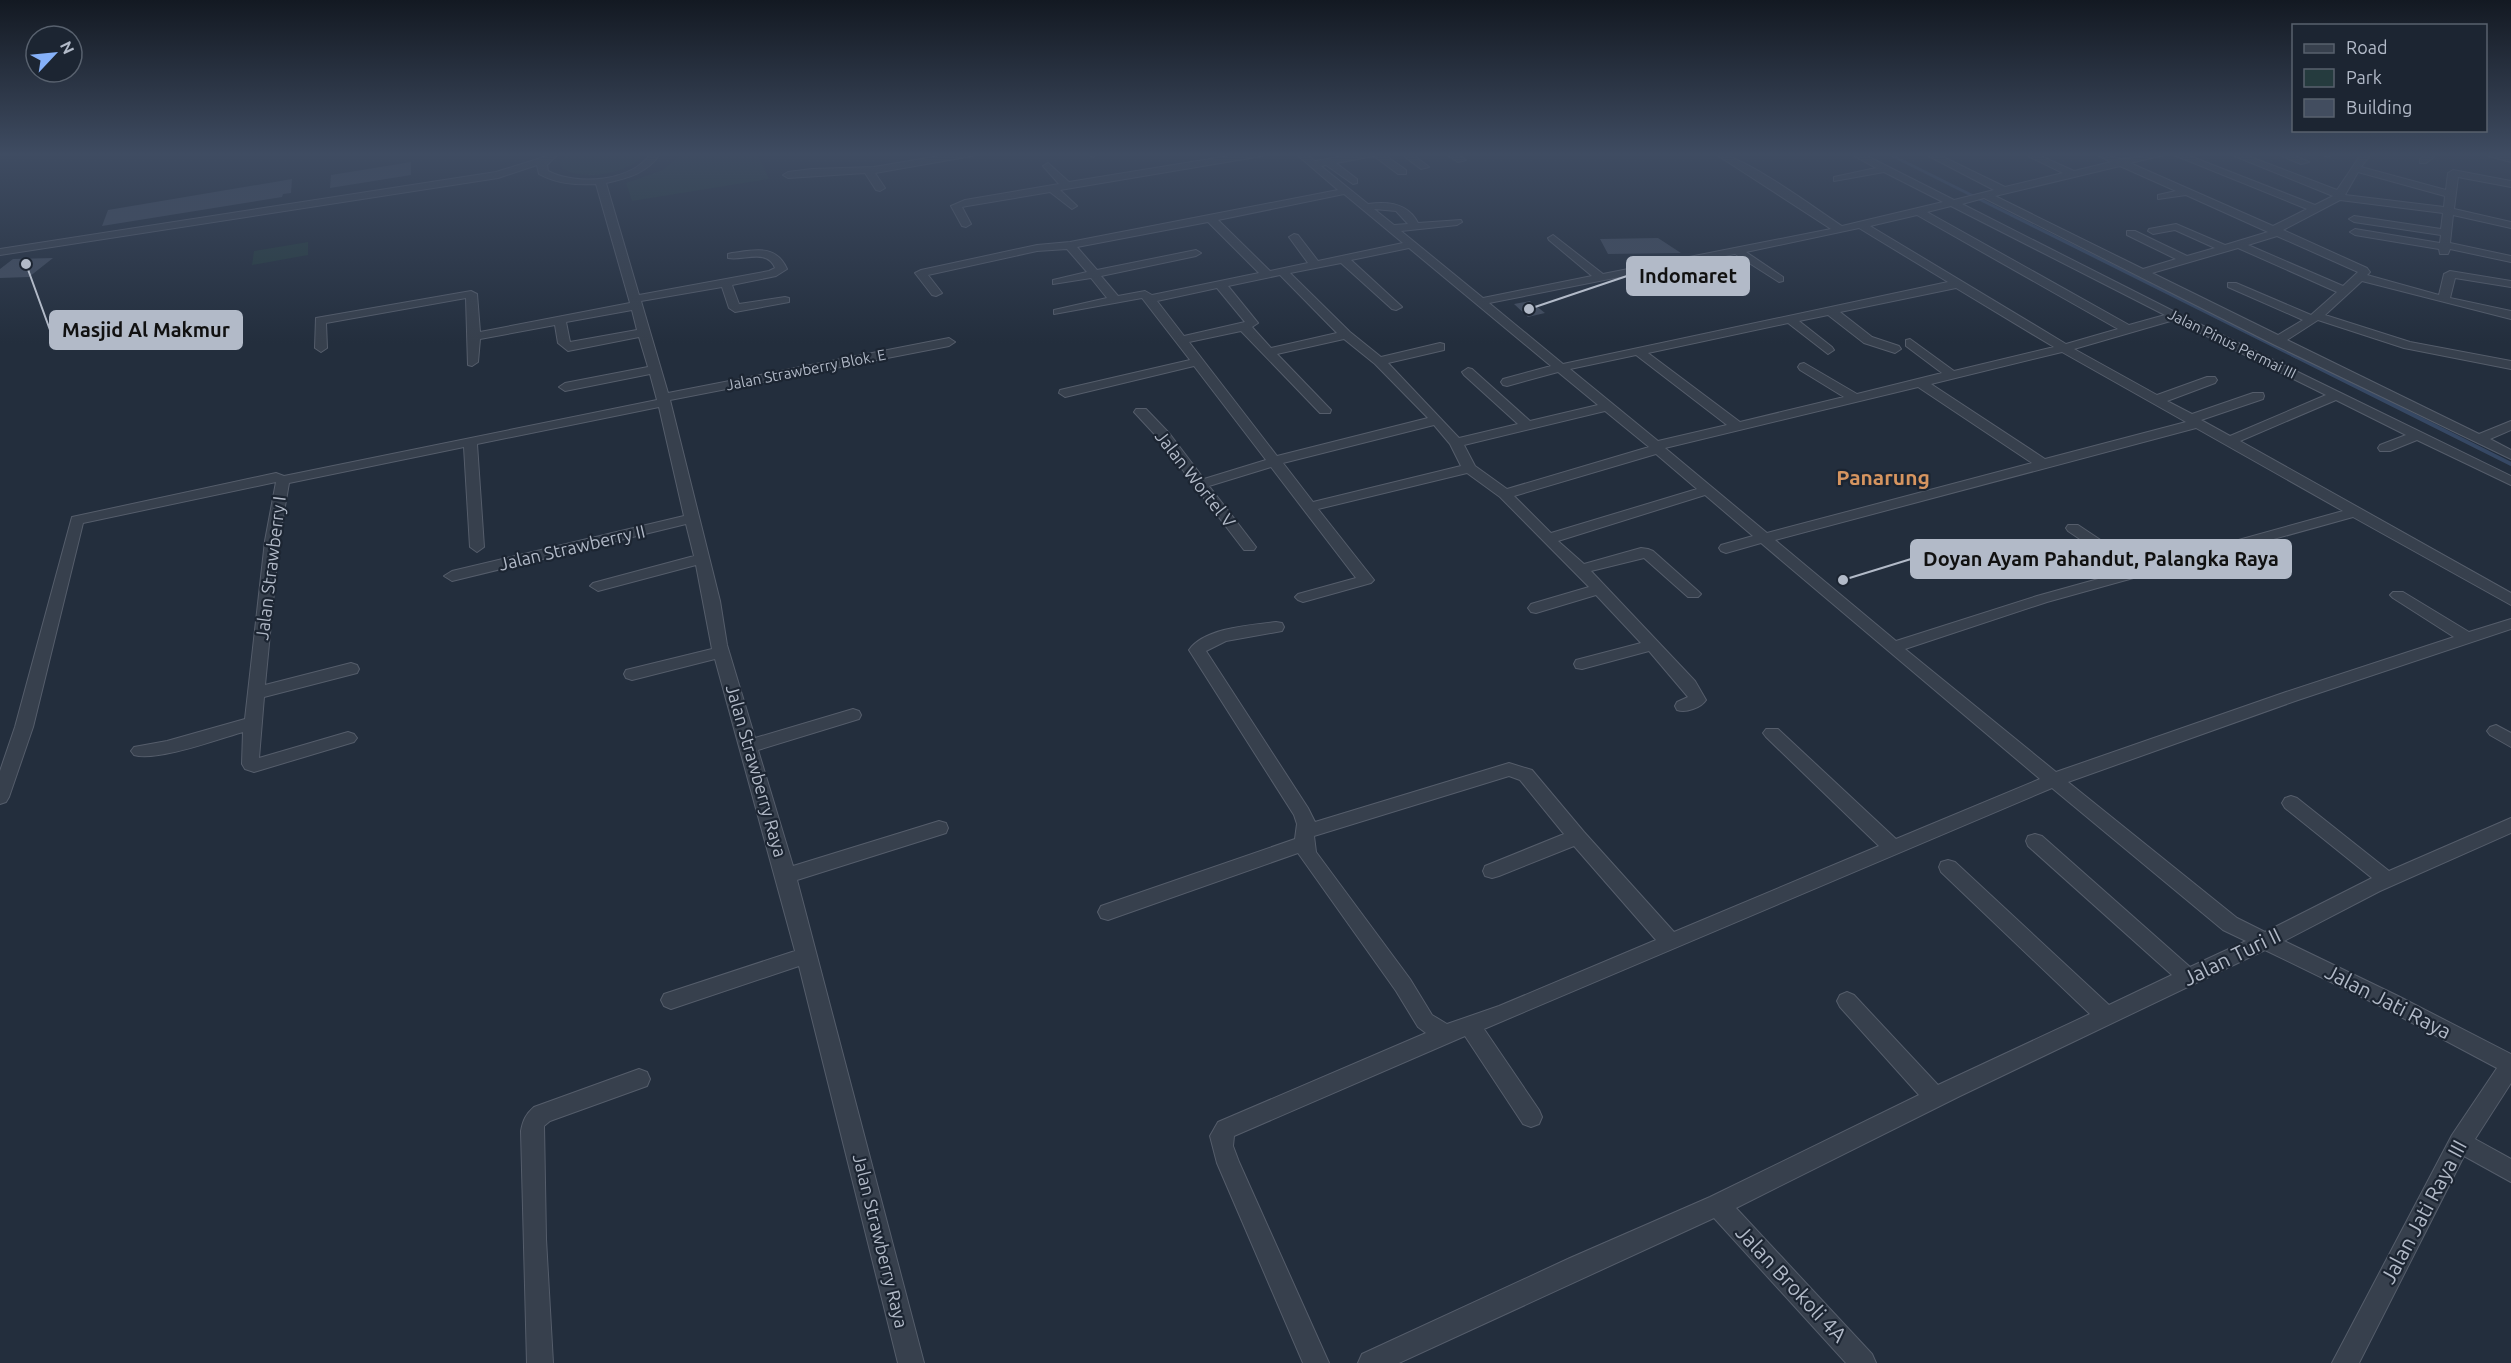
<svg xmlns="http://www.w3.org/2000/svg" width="2511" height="1363" font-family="Ubuntu,sans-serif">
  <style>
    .green { fill: #253b3e }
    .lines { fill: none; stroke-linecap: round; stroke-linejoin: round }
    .stream-far1 { stroke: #364864; stroke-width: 3 }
    .stream { stroke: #364864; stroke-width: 4 }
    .building { fill: #424d5f }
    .minor-casing { stroke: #555d6b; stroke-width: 2 }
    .minor { fill: #37404d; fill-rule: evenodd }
    .labels { text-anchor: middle; stroke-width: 4.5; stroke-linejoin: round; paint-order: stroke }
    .far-street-label { font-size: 15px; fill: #b2bac8; stroke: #1c2532 }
    .street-label { font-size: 18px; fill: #b2bac8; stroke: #1c2532 }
    .quarter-label { font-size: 21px; font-weight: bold; fill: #d69560; stroke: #1c2532 }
    .near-street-label { font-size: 21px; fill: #b2bac8; stroke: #1c2532 }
    .leader { fill: none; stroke: #b2bac8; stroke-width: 2 }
    .callout-dot { fill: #b2bac8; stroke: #1c2532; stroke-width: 2 }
    .callout { fill: #b2bac8; stroke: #b2bac8; stroke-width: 2 }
    .callout-label { font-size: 20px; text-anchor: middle; font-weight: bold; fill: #111 }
  </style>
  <rect width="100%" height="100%" fill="#232e3d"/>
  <path class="green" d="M 570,153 L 643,153 L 644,155 C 630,174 577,183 560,166 L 560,161 Z
    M 691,153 L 757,153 L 769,179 L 632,201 L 626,183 L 663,170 L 681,154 Z
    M 308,242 L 308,255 L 252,265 L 254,251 Z"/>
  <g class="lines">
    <path class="stream-far1" d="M 1887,153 L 2296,357
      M 2120,160 L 2150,153"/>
    <path class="stream" d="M 2293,355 L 2511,464"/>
  </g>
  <path class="building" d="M 411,162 L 411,175 L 330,188 L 331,175 Z
    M 292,179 L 291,193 L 283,194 L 282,197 L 102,226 L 108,210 Z
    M 1658,238 L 1681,253 L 1608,254 L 1600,239 Z
    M 53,258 L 29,277 L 0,278 L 0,269 L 13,259 Z
    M 1530,301 L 1545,313 L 1528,317 L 1514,304 Z"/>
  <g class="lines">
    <defs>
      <path id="minor" d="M 549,153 L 559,153 L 547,165 L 548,171 C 577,186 632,182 651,153 L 661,153 C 647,173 629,178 606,183 L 639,295 L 769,271 L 775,268 C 767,248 744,261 728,258 L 728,254 L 732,253 C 754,250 776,244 787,269 L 776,276 L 732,285 L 739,304 L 785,297 L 789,298 L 789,302 L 735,312 L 729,308 L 722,287 L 641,301 L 668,393 L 949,338 L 955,342 L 949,346 L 670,400 L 720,601 L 727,645 L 755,738 L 853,709 L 859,711 L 861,715 L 859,719 L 758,750 L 793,866 L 939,821 L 946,823 L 948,828 L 946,833 L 797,880 L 924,1363 L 898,1363 L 799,966 L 671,1009 L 664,1006 L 661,1000 L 664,994 L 795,951 L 715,659 L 632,680 L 626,678 L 624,674 L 626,670 L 712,649 L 696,565 L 598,591 L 590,586 L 593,583 L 694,556 L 686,524 L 452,581 L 444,576 L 452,571 L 684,516 L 659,407 L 477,444 L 484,547 L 477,552 L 470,547 L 464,447 L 289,483 L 279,541 L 265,685 L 351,663 L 357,665 L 359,669 L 357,673 L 264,697 L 259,758 L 348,732 L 354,734 L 357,738 L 354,742 L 254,772 L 245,769 L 242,764 L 243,732 C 219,739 156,762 134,755 L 131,751 L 134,747 L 167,741 L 245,719 L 265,541 L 276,482 L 83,523 L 33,727 L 9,797 L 6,802 L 0,804 L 0,771 L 15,727 L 72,517 L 276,473 L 284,476 L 657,400 L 650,374 L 565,391 L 559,387 L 565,383 L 648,367 L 639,337 L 568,351 L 558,343 L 555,325 L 480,339 L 478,362 L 472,366 L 468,365 L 466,298 L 326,323 L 327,348 L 321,352 L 315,348 L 316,318 L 471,291 L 477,294 L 480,332 L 630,303 L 596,184 C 576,185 557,184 539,174 L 537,165 L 498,178 L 0,255 L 0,249 L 496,172 L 544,157 ZM 632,310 L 637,330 L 570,342 L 566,322 Z
        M 957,153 L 977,153 L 972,156 L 875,173 L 885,188 L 880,191 L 876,190 L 865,173 L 788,178 L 783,175 L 788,172 L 812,169 L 874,167 Z
        M 1087,153 L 1097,153 L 1098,154 L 1093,157 Z
        M 1247,153 L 1267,153 L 1262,156 L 1060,190 L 1077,206 L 1072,209 L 1050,192 L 967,206 L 962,207 L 971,224 L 966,227 L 962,226 L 951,206 L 965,200 L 1059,184 L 1043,166 L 1048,163 L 1069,182 Z
        M 1295,153 L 1305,153 L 1315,161 L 1362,153 L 1382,153 L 1406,170 L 1406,174 L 1398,174 L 1374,156 L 1336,163 L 1357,179 L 1357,183 L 1353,184 L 1326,165 L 1321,166 L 1368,204 C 1388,201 1408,203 1418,223 L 1461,220 L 1462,222 L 1457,225 L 1401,231 L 1483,298 L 1592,276 L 1549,240 L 1548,238 L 1553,235 L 1603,274 L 1831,229 L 1714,153 C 1741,153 1816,209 1842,226 L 1943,202 L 1884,172 L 1834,181 L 1834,177 L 1876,168 L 1849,153 L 1861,153 L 1954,200 L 1994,190 L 1923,153 L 1935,153 L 2005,187 L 2063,173 L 2022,153 L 2034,153 L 2074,171 L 2111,162 L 2094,153 C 2107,153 2114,159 2122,159 C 2134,160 2151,153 2166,153 L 2164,155 L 2130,163 L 2273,226 L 2307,209 L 2169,153 L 2182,153 L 2315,205 L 2333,196 L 2227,153 L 2240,153 L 2337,190 L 2362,153 L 2372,153 L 2361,167 L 2446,190 L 2448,173 L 2453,170 L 2511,181 L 2511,187 L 2458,177 L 2454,209 L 2511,222 L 2511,228 L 2453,215 L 2450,243 L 2511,256 L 2511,262 L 2450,249 L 2448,254 L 2440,254 L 2439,249 L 2355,235 L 2350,232 L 2355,229 L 2440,243 L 2441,235 L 2354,222 L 2349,219 L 2354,216 L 2441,229 L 2443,213 L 2340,200 L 2283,230 L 2367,268 L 2370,272 L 2367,275 L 2439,295 L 2444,274 L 2450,271 L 2511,281 L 2511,287 L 2455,278 L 2450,298 L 2511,311 L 2511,319 L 2362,281 L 2325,315 L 2410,342 L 2511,361 L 2511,369 L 2404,348 L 2318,320 L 2287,340 L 2479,434 L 2511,421 L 2511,430 L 2490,439 L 2511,450 L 2511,459 L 2273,344 L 1984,198 L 1962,204 L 2179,314 L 2511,476 L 2511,485 L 2417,440 L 2390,451 L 2380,451 L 2378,448 L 2380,445 L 2406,435 L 2336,400 L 2240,441 L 2511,593 L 2511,605 L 2353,517 L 2047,602 L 1905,649 L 2056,772 L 2286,692 L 2454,637 L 2393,598 L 2390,595 L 2393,592 L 2403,592 L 2469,632 L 2511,619 L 2511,629 L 2298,700 L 2068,782 L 2237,918 L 2265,932 L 2372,878 L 2285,808 L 2282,803 L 2285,798 L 2291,796 L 2297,798 L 2389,871 L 2511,818 L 2511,833 L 2380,891 L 2284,941 L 2398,996 L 2511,1054 L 2511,1083 L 2475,1139 L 2511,1159 L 2511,1182 L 2464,1156 L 2359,1363 L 2332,1363 L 2452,1135 L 2497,1068 L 2384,1008 L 2265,950 L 1960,1096 L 1736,1208 L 1872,1354 L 1876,1363 L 1846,1363 L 1714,1218 L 1399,1363 L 1358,1363 L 1362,1354 L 1570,1258 L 1710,1197 L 1919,1095 L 1840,1007 L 1837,1001 L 1840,995 L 1847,992 L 1854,995 L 1938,1085 L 2090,1014 L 1941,872 L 1939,867 L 1941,862 L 1948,860 L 1955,862 L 2109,1005 L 2172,975 L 2028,846 L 2026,841 L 2028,836 L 2035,834 L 2042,836 L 2190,967 L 2246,941 L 2223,930 L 2052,788 L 1484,1029 L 1539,1110 L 1542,1117 L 1539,1124 L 1531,1127 L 1523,1124 L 1465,1036 L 1234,1136 L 1233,1146 L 1239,1162 L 1329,1363 L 1303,1363 L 1217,1163 L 1210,1136 L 1218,1122 L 1426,1033 L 1418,1027 L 1396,991 L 1298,853 L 1108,920 L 1101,918 L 1098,912 L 1101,906 L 1295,839 L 1297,824 L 1294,815 L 1189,650 C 1204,628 1251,625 1276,622 L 1282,623 L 1284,627 L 1282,631 L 1226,641 L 1206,651 L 1308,808 L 1315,822 L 1509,763 L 1532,770 L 1584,832 L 1674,932 L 1879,846 L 1766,737 L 1763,733 L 1766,729 L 1778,729 L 1896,839 L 2040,779 L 1761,543 L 1726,553 L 1721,551 L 1719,548 L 1721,545 L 1753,536 L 1705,495 L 1558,541 L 1584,564 L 1641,548 L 1648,549 L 1653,551 L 1698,591 L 1701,594 L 1698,597 L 1688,597 L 1644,558 L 1591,571 L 1695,681 L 1706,700 C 1701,708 1686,713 1677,710 L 1675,706 L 1677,702 L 1688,697 L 1649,651 L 1582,669 L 1576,668 L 1574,664 L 1576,660 L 1641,643 L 1596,595 L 1536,613 L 1531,612 L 1528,608 L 1531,604 L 1589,587 L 1500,497 L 1467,473 L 1318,509 L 1374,580 L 1371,583 L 1303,602 L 1298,600 L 1295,597 L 1298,594 L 1356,578 L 1271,467 L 1209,486 L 1256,547 L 1254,550 L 1244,550 L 1159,439 L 1134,412 L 1136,409 L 1146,409 L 1169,433 L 1204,479 L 1266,460 L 1194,366 L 1065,397 L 1059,393 L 1060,390 L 1190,360 L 1142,298 L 1054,314 L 1054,310 L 1107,298 L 1091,278 L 1053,284 L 1053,280 L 1087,272 L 1067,249 L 1037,251 L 928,275 L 942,293 L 936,296 L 932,295 L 915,273 L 921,270 L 1037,245 L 1070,242 L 1338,190 ZM 2120,166 L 2176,191 L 2158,195 L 2158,199 L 2186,195 L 2268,232 L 2225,245 L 2176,224 L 2149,229 L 2148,231 L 2153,234 L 2175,230 L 2215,248 L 2187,256 L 2135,231 L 2127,231 L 2127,235 L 2176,259 L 2143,269 L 1995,196 ZM 2358,172 L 2445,196 L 2444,207 L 2345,195 ZM 1344,194 L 1403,243 L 1318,261 L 1298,235 L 1294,234 L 1289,237 L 1308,263 L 1270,271 L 1218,220 ZM 1951,206 L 2165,315 L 2129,325 L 1927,212 ZM 1374,209 L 1396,211 L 1408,224 L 1394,225 ZM 1917,215 L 2118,329 L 2066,344 L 1870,226 ZM 1208,222 L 1259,273 L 1152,295 L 1145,291 L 1118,296 L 1101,276 L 1196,256 L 1201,253 L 1196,250 L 1097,270 L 1077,247 ZM 1859,228 L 1948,282 L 1563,364 L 1489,303 L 1735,254 L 1779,282 L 1783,281 L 1783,277 L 1746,252 ZM 2277,236 L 2358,272 L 2343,286 L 2248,245 ZM 1409,248 L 1551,366 L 1503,379 L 1501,382 L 1503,385 L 1507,386 L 1558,372 L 1598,405 L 1530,421 L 1472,369 L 1468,368 L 1462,372 L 1464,375 L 1518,424 L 1459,438 L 1388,363 L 1444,350 L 1444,344 L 1440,343 L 1381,357 L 1350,332 L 1290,273 L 1341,263 L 1392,309 L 1396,310 L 1402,307 L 1400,305 L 1351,260 ZM 2238,248 L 2337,292 L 2311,315 L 2236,283 L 2228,283 L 2228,287 L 2303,320 L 2278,335 L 2152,273 ZM 1280,275 L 1337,333 L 1271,348 L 1252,327 L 1258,323 L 1228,286 ZM 1217,288 L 1245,322 L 1184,336 L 1157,301 ZM 1956,288 L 2054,347 L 1954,371 L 1910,339 L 1906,340 L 1906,346 L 1942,373 L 1857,394 L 1804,363 L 1800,364 L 1798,367 L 1800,370 L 1844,397 L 1740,422 L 1648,353 L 1788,323 L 1828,354 L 1834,350 L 1832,347 L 1799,321 L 1828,315 L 1864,343 L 1895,353 L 1901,349 L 1899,346 L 1872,337 L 1840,312 ZM 2174,320 L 2326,395 L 2230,436 L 2201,420 L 2263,399 L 2264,396 L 2263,393 L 2253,393 L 2192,414 L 2167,401 L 2215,383 L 2217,380 L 2215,377 L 2207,377 L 2157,395 L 2074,349 ZM 1241,331 L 1320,413 L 1330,413 L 1331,410 L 1277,354 L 1344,339 L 1375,364 L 1428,418 L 1277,456 L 1189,342 ZM 2062,352 L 2186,422 L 2045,459 L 1931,384 ZM 1636,355 L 1727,425 L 1658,441 L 1570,369 ZM 1918,387 L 2032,463 L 1767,533 L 1665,448 ZM 1605,411 L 1649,447 L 1507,489 L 1475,466 L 1464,445 ZM 1434,425 L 1450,444 L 1461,466 L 1313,502 L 1283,463 ZM 2196,428 L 2343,511 L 2141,567 L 2078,525 L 2068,525 L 2066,528 L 2068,531 L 2127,571 L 2037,596 L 1896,641 L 1775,540 ZM 1656,454 L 1697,489 L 1551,533 L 1514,496 ZM 1509,776 L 1520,780 L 1564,834 L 1485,866 L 1483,871 L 1485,876 L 1492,878 L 1499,876 L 1574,846 L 1656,940 L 1499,1006 L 1447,1024 L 1432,1015 L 1410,979 L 1316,852 L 1314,836 Z
        M 1400,153 L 1411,153 L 1429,167 L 1421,169 Z
        M 1445,153 L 1456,153 L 1466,160 L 1458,162 Z
        M 2275,153 L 2288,153 L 2309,162 L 2301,164 Z
        M 2320,153 L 2332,153 L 2333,154 L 2328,157 Z
        M 2428,153 L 2439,153 L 2426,163 L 2420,163 L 2420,159 Z
        M 2478,153 L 2495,153 L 2511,156 L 2511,162 Z
        M 2496,725 L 2511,733 L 2511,747 L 2490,735 L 2487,731 L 2490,727 Z
        M 639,1069 L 647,1072 L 650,1079 L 647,1086 L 550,1121 L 544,1126 L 546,1239 L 553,1363 L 527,1363 L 521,1131 C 523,1120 526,1114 534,1107 Z"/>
    </defs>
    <use href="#minor" class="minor-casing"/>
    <use href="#minor" class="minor"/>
  </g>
  <linearGradient id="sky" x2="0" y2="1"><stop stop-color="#131922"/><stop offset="0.45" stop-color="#3f4c62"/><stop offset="1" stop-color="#3f4c62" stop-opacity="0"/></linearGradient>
  <rect width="2511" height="343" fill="url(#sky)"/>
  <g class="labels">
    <g class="far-street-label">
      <text transform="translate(2232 344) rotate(26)" y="5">Jalan Pinus Permai III</text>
      <text transform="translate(806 370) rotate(-11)" y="5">Jalan Strawberry Blok. E</text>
    </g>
    <g class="street-label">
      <text transform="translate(1195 479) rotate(52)" y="6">Jalan Wortel V</text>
      <text transform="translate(572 548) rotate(-13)" y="6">Jalan Strawberry II</text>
      <text transform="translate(271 568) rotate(-83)" y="6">Jalan Strawberry I</text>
      <text transform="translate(756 771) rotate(74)" y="6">Jalan Strawberry Raya</text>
      <text transform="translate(880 1241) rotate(76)" y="6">Jalan Strawberry Raya</text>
    </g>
    <g class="quarter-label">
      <text x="1883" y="485">Panarung</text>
    </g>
    <g class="near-street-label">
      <text transform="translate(2232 957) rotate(-26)" y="7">Jalan Turi II</text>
      <text transform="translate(2388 1002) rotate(27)" y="7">Jalan Jati Raya</text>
      <text transform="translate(2424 1212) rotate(-62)" y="7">Jalan Jati Raya III</text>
      <text transform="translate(1791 1284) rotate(47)" y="7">Jalan Brokoli 4A</text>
    </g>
  </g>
  <path class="leader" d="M1529 309L1627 276M26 264L50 330M1843 580L1911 559"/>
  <g class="callout-dot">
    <circle cx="1529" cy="309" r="6"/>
    <circle cx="26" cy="264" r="6"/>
    <circle cx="1843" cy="580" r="6"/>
  </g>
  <g class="callout">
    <rect x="1627" y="257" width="122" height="38" rx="6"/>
    <rect x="50" y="311" width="192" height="38" rx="6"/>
    <rect x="1911" y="540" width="380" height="38" rx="6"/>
  </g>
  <g class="callout-label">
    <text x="1688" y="283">Indomaret</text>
    <text x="146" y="337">Masjid Al Makmur</text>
    <text x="2101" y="566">Doyan Ayam Pahandut, Palangka Raya</text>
  </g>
  <rect x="2292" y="24" width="195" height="108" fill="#1c2532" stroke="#58616e" stroke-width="1.5"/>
  <rect x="2304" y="44" width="30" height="9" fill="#37404d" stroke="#58616e" stroke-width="1.5"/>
  <text x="2346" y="54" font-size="18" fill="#b2bac8">Road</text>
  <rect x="2304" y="69" width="30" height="18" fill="#253b3e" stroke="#58616e" stroke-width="1.5"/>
  <text x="2346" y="84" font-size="18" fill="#b2bac8">Park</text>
  <rect x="2304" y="99" width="30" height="18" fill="#424d5f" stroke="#58616e" stroke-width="1.5"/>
  <text x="2346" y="114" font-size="18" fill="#b2bac8">Building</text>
  <g transform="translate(54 54) rotate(64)"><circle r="28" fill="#1c2532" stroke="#58616e" stroke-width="1.5"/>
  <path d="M0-4.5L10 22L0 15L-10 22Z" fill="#86b1f9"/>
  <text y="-9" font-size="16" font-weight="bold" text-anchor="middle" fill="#b2bac8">N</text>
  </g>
</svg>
